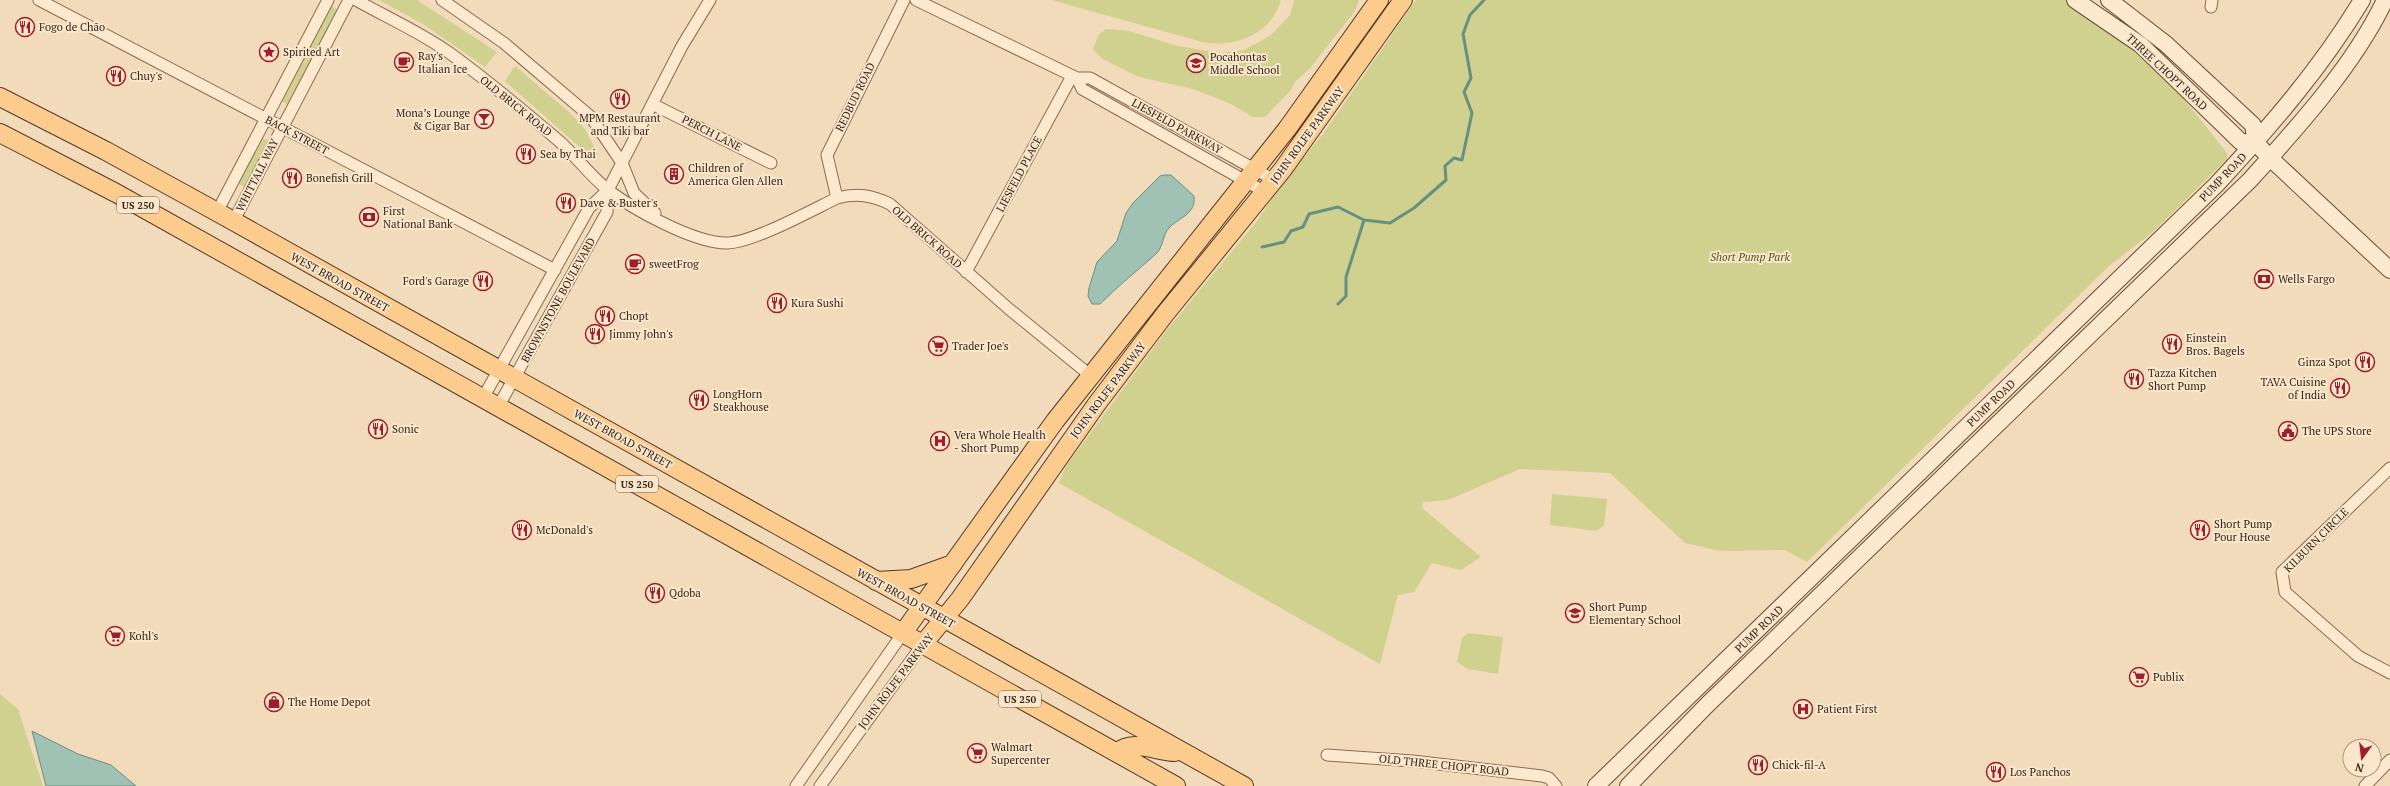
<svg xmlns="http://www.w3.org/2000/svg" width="2390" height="786" font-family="'PT Serif',serif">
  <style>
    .green { fill: #d0d18e }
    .water { fill: #9fc2b4; stroke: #669081 }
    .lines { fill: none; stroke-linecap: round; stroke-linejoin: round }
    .stream { stroke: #669081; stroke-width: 3 }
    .street-casing { stroke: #8b6a53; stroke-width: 13 }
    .secondary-casing { stroke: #6c4b36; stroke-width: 18 }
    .primary-casing { stroke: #573928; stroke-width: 20 }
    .street { stroke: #fce9ce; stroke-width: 11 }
    .secondary { stroke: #fce9ce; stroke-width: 16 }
    .primary { stroke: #fbcc8d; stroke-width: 18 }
    .labels { text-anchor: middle; stroke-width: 4; stroke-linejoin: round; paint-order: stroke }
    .shield { fill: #f9e6cb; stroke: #725f4f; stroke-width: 1 }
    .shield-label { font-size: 10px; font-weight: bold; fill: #38251a }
    .poi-label { font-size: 11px; fill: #38251a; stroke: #f9e6cb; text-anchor: start }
    .street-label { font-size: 11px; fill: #38251a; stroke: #f9e6cb }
    .park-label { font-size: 11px; font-style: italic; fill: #4f571e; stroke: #f9e6cb }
  </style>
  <rect width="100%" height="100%" fill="#f2dbba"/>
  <path class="green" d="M 379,0 L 417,0 L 497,52 L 485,67 L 423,24 Z
    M 1051,0 L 1281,0 C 1271,34 1238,46 1206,43 Z
    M 1294,0 L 1359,0 L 1355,11 L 1311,67 L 1296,81 L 1290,91 L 1265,117 L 1253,117 L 1231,104 L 1193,89 L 1139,77 L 1101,58 L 1093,49 L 1099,34 L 1106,29 L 1129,31 L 1178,46 L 1221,53 L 1244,50 L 1270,36 L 1290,15 Z
    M 1416,0 L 2075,0 L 2141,45 L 2227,153 L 2227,159 L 2153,232 L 2109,266 L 1807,562 L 1785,550 L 1720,551 L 1685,543 L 1610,473 L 1520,469 L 1448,500 L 1423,502 L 1422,508 L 1481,557 L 1461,570 L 1432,563 L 1414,592 L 1398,595 L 1380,664 L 1059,483 L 1063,472 L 1069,462 L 1166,331 L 1257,221 L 1281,185 L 1323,134 Z
    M 331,6 L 338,10 L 287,104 L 280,101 Z
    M 515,66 L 570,113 L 585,129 L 598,154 L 592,158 L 505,81 Z
    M 262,138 L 269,141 L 245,187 L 239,184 Z
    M 1552,494 L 1607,499 L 1604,526 L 1596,531 L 1550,525 Z
    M 1468,633 L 1503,637 L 1498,674 L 1468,669 L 1457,662 L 1462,638 Z
    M 0,694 L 18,709 L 43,786 L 0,786 Z"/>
  <path class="water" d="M 1165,175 L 1171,175 L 1194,196 C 1196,215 1179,217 1169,228 C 1163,234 1163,247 1157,253 C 1138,270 1118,286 1100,304 L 1092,304 L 1088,296 L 1089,288 L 1097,262 L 1117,241 L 1126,213 L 1133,203 L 1160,176 Z
    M 32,731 L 78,754 L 111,765 L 136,786 L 46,786 Z"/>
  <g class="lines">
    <path class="stream" d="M 1262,247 L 1284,242 L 1291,231 L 1303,227 L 1309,214 L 1338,207 L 1364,220 L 1390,223 L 1414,208 L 1446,180 L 1445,166 L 1454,158 L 1462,160 L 1472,113 L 1464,92 L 1471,78 L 1463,34 L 1470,15 L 1484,0
      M 1338,304 L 1346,296 L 1346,277 L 1364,220"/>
    <defs>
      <path id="street" d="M 39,0 L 555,270
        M 356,0 C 386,17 424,34 451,54 C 488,81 524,111 559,141 C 576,156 590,176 608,190 C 634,210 696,244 728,243 C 754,242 812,210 837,198 C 857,193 871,195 890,204 L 1009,309 L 1091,376
        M 442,0 L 504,43 L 591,117 L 622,163 L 634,193 L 655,213
        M 916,0 L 1077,78 L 1090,78 L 1274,180
        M 2211,7 L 2212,0
        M 1077,78 L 1082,89 L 1265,192
        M 652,104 L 771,163
        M 837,198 L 827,155 L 904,0
        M 217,212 L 328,0
        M 233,222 L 349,0
        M 966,272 L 1072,76
        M 483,398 L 589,208 L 608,190 L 682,46 L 710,0
        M 498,407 L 607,212 L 608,190
        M 2390,468 L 2282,572 L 2285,592 L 2358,656 L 2390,673
        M 1327,755 L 1413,761 L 1542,776 L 1549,778 L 1556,786
        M 796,786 L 903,633
        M 820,786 L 923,644
        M 2365,786 L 2390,760"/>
      <path id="secondary" d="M 2075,0 L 2141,45 L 2241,142 L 2256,143
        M 2109,0 L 2166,44 L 2253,125 L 2256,143 L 2270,158 L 2390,270
        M 1596,786 L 2216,185 C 2270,127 2321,68 2362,0
        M 1628,786 L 1707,705 L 2250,180 C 2297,128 2355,64 2385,0"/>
      <path id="primary" d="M 0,97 L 106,151 L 217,212 L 1244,786
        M 0,133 L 116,193 L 1176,786
        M 876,581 L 911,579 L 953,564
        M 903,633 L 1055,421 L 1287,129 L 1379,0
        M 923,644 L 960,599 L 1096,405 L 1165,314 L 1283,169 L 1403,0
        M 1117,753 C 1132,738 1157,752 1175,752"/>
    </defs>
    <use href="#street" class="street-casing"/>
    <use href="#secondary" class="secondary-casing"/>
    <use href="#primary" class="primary-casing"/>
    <use href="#street" class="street"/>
    <use href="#secondary" class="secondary"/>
    <use href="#primary" class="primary"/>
  </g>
  <defs>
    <symbol id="restaurant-ring" viewBox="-11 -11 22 22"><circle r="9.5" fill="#f9e6cb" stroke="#a01d2c" stroke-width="1.5"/><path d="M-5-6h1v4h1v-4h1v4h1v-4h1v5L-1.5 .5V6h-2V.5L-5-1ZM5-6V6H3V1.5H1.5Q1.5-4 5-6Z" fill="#a01d2c"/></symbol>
    <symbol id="sight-ring" viewBox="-11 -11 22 22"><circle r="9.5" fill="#f9e6cb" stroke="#a01d2c" stroke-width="1.5"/><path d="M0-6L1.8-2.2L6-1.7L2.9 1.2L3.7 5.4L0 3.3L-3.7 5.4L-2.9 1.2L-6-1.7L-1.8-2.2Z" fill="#a01d2c"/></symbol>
    <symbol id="cafe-ring" viewBox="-11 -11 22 22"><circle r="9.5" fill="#f9e6cb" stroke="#a01d2c" stroke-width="1.5"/><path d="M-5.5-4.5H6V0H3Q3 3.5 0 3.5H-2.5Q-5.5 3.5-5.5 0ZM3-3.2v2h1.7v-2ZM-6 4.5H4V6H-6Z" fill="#a01d2c"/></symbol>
    <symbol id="school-ring" viewBox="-11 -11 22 22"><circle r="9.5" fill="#f9e6cb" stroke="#a01d2c" stroke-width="1.5"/><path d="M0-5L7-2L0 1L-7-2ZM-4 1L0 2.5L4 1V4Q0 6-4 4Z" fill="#a01d2c"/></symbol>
    <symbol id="bar-ring" viewBox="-11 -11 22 22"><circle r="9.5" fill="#f9e6cb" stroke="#a01d2c" stroke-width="1.5"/><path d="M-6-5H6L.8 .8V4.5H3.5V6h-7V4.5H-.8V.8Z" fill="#a01d2c"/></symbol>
    <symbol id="building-ring" viewBox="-11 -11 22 22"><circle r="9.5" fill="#f9e6cb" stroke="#a01d2c" stroke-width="1.5"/><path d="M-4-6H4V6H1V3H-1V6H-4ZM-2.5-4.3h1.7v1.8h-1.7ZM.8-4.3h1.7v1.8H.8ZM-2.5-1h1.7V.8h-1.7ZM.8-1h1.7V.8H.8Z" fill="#a01d2c"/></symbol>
    <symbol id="bank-ring" viewBox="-11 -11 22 22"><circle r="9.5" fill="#f9e6cb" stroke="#a01d2c" stroke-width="1.5"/><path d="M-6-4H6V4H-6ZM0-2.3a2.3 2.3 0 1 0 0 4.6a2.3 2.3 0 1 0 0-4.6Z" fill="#a01d2c"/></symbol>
    <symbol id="supermarket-ring" viewBox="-11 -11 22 22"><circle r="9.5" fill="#f9e6cb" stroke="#a01d2c" stroke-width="1.5"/><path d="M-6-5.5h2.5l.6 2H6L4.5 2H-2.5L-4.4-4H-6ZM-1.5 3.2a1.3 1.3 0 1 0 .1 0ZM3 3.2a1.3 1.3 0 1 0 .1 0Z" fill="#a01d2c"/></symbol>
    <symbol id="civic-ring" viewBox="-11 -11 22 22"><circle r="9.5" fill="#f9e6cb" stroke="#a01d2c" stroke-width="1.5"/><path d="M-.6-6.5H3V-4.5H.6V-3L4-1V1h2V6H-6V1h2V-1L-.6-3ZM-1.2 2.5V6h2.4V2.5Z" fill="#a01d2c"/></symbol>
    <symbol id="hospital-ring" viewBox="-11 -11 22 22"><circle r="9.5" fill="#f9e6cb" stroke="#a01d2c" stroke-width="1.5"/><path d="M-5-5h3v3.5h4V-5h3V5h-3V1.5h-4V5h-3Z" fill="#a01d2c"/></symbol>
    <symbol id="shop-ring" viewBox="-11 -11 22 22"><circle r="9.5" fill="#f9e6cb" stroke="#a01d2c" stroke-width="1.5"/><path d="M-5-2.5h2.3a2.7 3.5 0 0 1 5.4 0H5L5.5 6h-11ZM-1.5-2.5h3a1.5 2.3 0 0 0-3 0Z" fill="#a01d2c"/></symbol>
  </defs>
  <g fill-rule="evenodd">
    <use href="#restaurant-ring" x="14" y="16" width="22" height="22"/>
    <use href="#sight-ring" x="258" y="41" width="22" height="22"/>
    <use href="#cafe-ring" x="393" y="51" width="22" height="22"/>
    <use href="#school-ring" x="1185" y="52" width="22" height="22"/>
    <use href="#restaurant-ring" x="105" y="65" width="22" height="22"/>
    <use href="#restaurant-ring" x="609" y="88" width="22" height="22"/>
    <use href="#bar-ring" x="473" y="108" width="22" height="22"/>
    <use href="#restaurant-ring" x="515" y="143" width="22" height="22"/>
    <use href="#building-ring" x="663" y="163" width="22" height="22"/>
    <use href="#restaurant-ring" x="281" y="167" width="22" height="22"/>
    <use href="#restaurant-ring" x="555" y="192" width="22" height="22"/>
    <use href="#bank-ring" x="358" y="206" width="22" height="22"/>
    <use href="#cafe-ring" x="624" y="253" width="22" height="22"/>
    <use href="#bank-ring" x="2253" y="268" width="22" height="22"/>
    <use href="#restaurant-ring" x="472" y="270" width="22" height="22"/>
    <use href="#restaurant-ring" x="766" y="292" width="22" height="22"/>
    <use href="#restaurant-ring" x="594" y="305" width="22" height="22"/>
    <use href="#restaurant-ring" x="584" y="323" width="22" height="22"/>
    <use href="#restaurant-ring" x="2161" y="333" width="22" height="22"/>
    <use href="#supermarket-ring" x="927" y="335" width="22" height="22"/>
    <use href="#restaurant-ring" x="2354" y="351" width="22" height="22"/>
    <use href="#restaurant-ring" x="2123" y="368" width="22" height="22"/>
    <use href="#restaurant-ring" x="2329" y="377" width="22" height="22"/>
    <use href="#restaurant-ring" x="688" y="389" width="22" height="22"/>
    <use href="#restaurant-ring" x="367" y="418" width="22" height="22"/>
    <use href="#civic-ring" x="2277" y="420" width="22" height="22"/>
    <use href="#hospital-ring" x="929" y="430" width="22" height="22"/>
    <use href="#restaurant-ring" x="511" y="519" width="22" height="22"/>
    <use href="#restaurant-ring" x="2189" y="519" width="22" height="22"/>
    <use href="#restaurant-ring" x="644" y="582" width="22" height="22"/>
    <use href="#school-ring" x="1564" y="602" width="22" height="22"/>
    <use href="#supermarket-ring" x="104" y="625" width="22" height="22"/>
    <use href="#supermarket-ring" x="2128" y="666" width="22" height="22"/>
    <use href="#shop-ring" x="263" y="691" width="22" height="22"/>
    <use href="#hospital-ring" x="1792" y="698" width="22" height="22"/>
    <use href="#supermarket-ring" x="966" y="742" width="22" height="22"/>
    <use href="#restaurant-ring" x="1747" y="754" width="22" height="22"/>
    <use href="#restaurant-ring" x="1985" y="761" width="22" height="22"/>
  </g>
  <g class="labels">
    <g class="shield">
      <rect x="117" y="197" width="42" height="16" rx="3"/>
      <rect x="616" y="476" width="42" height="16" rx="3"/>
      <rect x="999" y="691" width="42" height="16" rx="3"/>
    </g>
    <g class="shield-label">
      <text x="138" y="209">US 250</text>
      <text x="637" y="488">US 250</text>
      <text x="1020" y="703">US 250</text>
    </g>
    <g class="poi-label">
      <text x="39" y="31">Fogo de Chão</text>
      <text x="283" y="56">Spirited Art</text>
      <text x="418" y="60">Ray's<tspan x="418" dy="13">Italian Ice</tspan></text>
      <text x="1210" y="61">Pocahontas<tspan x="1210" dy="13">Middle School</tspan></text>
      <text x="130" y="80">Chuy's</text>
      <text x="470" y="117" text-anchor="end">Mona’s Lounge<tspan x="470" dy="13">&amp; Cigar Bar</tspan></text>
      <text x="620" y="122" text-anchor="middle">MPM Restaurant<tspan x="620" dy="13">and Tiki bar</tspan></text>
      <text x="540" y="158">Sea by Thai</text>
      <text x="688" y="172">Children of<tspan x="688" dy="13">America Glen Allen</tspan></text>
      <text x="306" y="182">Bonefish Grill</text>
      <text x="580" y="207">Dave &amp; Buster's</text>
      <text x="383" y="215">First<tspan x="383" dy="13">National Bank</tspan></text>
      <text x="649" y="268">sweetFrog</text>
      <text x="2278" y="283">Wells Fargo</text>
      <text x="469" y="285" text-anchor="end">Ford's Garage</text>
      <text x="791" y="307">Kura Sushi</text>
      <text x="619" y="320">Chopt</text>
      <text x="609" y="338">Jimmy John's</text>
      <text x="2186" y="342">Einstein<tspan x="2186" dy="13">Bros. Bagels</tspan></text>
      <text x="952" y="350">Trader Joe's</text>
      <text x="2351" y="366" text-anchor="end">Ginza Spot</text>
      <text x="2148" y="377">Tazza Kitchen<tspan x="2148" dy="13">Short Pump</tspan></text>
      <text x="2326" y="386" text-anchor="end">TAVA Cuisine<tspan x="2326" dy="13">of India</tspan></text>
      <text x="713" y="398">LongHorn<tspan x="713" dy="13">Steakhouse</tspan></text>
      <text x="392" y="433">Sonic</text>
      <text x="2302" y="435">The UPS Store</text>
      <text x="954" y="439">Vera Whole Health<tspan x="954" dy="13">- Short Pump</tspan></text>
      <text x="2214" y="528">Short Pump<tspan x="2214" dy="13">Pour House</tspan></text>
      <text x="536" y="534">McDonald's</text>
      <text x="669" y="597">Qdoba</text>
      <text x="1589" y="611">Short Pump<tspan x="1589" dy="13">Elementary School</tspan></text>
      <text x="129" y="640">Kohl's</text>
      <text x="2153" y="681">Publix</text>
      <text x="288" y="706">The Home Depot</text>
      <text x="1817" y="713">Patient First</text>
      <text x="991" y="751">Walmart<tspan x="991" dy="13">Supercenter</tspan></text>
      <text x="1772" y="769">Chick-fil-A</text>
      <text x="2010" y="776">Los Panchos</text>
    </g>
    <g class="street-label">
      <text transform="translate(2167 72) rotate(43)" y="4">THREE CHOPT ROAD</text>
      <text transform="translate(855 97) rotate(-64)" y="4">REDBUD ROAD</text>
      <text transform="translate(516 106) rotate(39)" y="4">OLD BRICK ROAD</text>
      <text transform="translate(1177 126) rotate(29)" y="4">LIESFELD PARKWAY</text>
      <text transform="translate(712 133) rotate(27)" y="4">PERCH LANE</text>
      <text transform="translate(297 135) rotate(28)" y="4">BACK STREET</text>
      <text transform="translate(1307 135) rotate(-54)" y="4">JOHN ROLFE PARKWAY</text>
      <text transform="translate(1019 174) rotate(-62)" y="4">LIESFELD PLACE</text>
      <text transform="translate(257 175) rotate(-63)" y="4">WHITTALL WAY</text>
      <text transform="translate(2223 177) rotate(-46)" y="4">PUMP ROAD</text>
      <text transform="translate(927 237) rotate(41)" y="4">OLD BRICK ROAD</text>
      <text transform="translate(340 282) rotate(29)" y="4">WEST BROAD STREET</text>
      <text transform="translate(558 300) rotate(-61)" y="4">BROWNSTONE BOULEVARD</text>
      <text transform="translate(1108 390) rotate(-53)" y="4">JOHN ROLFE PARKWAY</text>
      <text transform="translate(1991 403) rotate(-44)" y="4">PUMP ROAD</text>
      <text transform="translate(623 439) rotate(29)" y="4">WEST BROAD STREET</text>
      <text transform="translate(2316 540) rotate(-45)" y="4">KILBURN CIRCLE</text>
      <text transform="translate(906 598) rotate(29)" y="4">WEST BROAD STREET</text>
      <text transform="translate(1759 629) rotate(-44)" y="4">PUMP ROAD</text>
      <text transform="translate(896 681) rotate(-53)" y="4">JOHN ROLFE PARKWAY</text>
      <text transform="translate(1444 765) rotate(6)" y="4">OLD THREE CHOPT ROAD</text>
    </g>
    <g class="park-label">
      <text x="1750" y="261">Short Pump Park</text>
    </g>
  </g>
  <g transform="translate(2362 758) rotate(195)"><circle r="19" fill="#f9e6cb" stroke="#ac9984"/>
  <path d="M0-3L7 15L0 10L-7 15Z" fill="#a01d2c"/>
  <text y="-6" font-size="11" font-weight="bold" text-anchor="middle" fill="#38251a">N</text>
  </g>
</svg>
